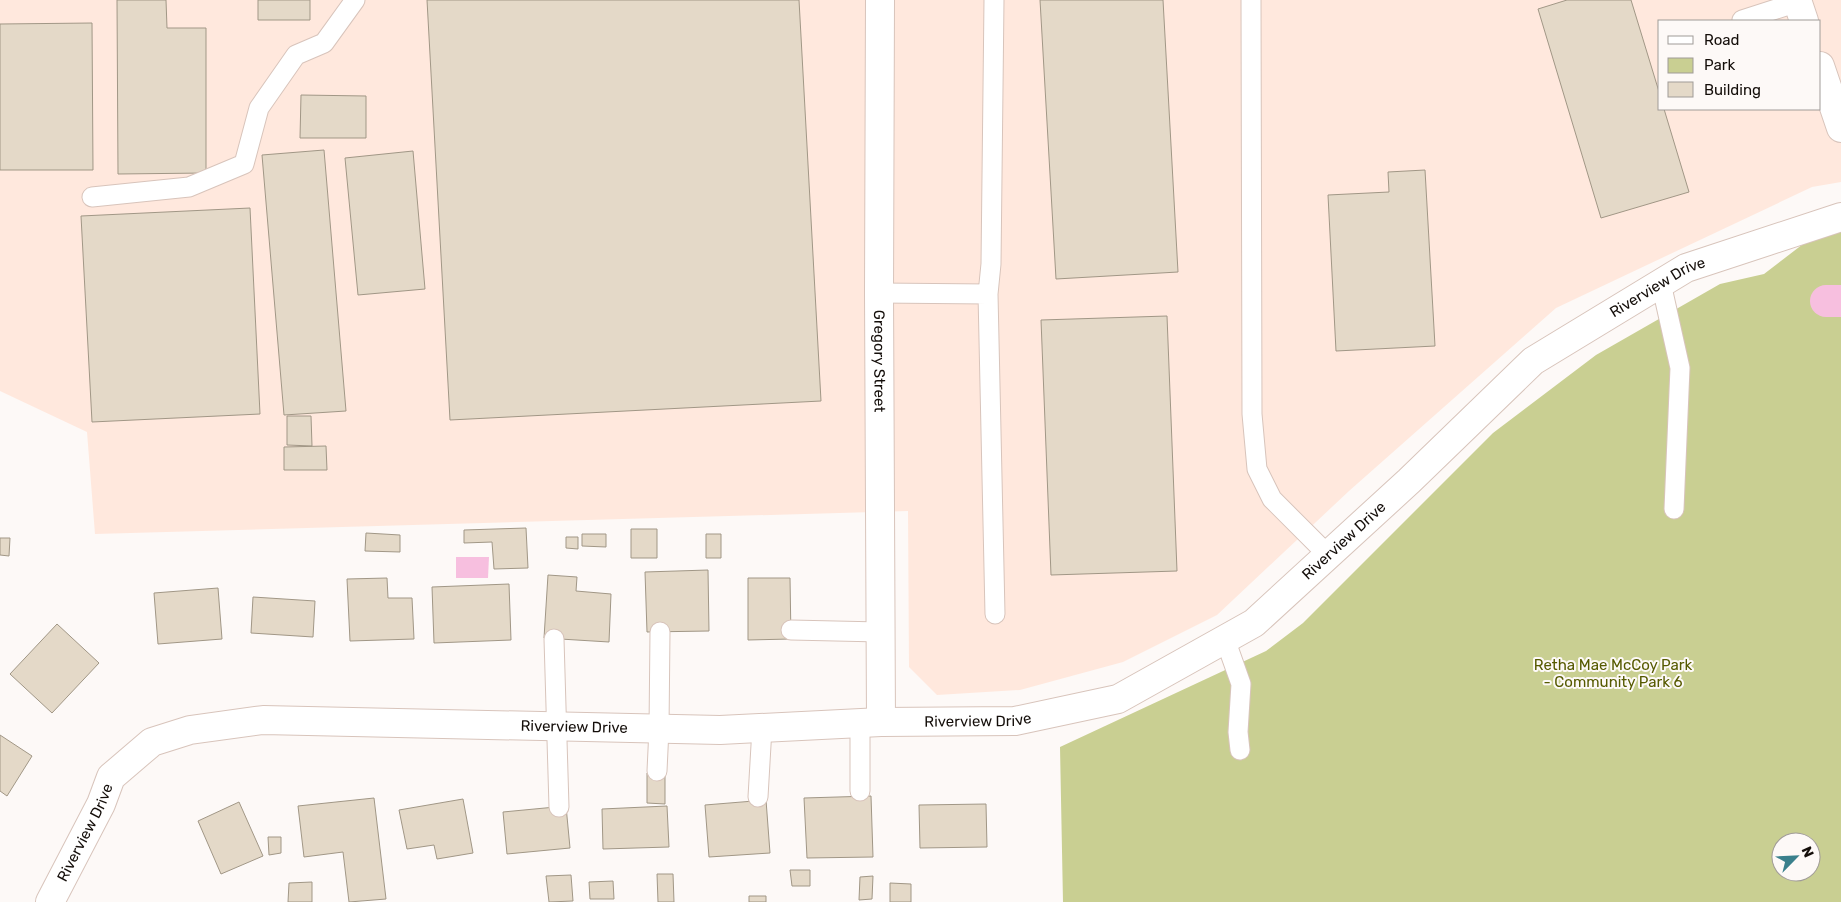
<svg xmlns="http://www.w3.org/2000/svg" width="1841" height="902" font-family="Rubik,sans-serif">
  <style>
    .built { fill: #ffe8dd; fill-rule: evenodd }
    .green { fill: #c9cf92; fill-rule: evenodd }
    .water { fill: #f7bfdf }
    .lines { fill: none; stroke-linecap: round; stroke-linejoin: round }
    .canal { stroke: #f7bfdf; stroke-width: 32 }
    .building { fill: #e4d9c8; stroke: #a19786 }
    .service-casing { stroke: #d8c4bb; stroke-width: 21 }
    .minor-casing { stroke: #d8c4bb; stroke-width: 30 }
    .service { stroke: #fff; stroke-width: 19 }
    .minor { stroke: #fff; stroke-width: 28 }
    .labels { text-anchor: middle; stroke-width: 4; stroke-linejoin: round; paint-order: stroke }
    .street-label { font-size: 15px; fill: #140e0a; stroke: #fdf9f7 }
    .park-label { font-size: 15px; fill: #565a00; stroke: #fdf9f7 }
  </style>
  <rect width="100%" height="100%" fill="#fdf9f7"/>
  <path class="built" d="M 0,0 L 1841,0 L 1841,182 L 1812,187 L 1556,308 L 1349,491 L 1217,615 L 1123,662 L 1020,690 L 937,695 L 909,667 L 908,511 L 95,534 L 87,432 L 0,391 ZM 1660,21 L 1820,21 L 1820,109 L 1660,109 Z"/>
  <path class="green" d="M 1837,218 L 1841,232 L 1841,902 L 1063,902 L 1060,747 L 1266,651 L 1303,623 L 1493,433 L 1596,355 L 1720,284 L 1764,274 ZM 1781,842 L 1811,842 L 1811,872 L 1781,872 Z"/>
  <path class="water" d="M 456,557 L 489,557 L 488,578 L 456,578 Z"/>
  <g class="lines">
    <path class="canal" d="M 1826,301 L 1841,301"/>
  </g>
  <path class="building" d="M 117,0 L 166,0 L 167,28 L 206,28 L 206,173 L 118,174 Z
    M 258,0 L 310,0 L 310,20 L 258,20 Z
    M 427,0 L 799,0 L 821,401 L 450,420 Z
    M 1040,0 L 1163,0 L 1178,272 L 1056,279 Z
    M 1567,0 L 1631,0 L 1660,95 L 1660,109 L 1664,109 L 1689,192 L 1601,218 L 1538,9 Z
    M 92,23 L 93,170 L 0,170 L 0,24 Z
    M 301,95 L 366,96 L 366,138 L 300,138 Z
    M 324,150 L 346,411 L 284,415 L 262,155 Z
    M 413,151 L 425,289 L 358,295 L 345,158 Z
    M 1425,170 L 1435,346 L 1336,351 L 1328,195 L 1389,192 L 1388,172 Z
    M 250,208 L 260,414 L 92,422 L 81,216 Z
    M 1167,316 L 1177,571 L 1051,575 L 1041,320 Z
    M 287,416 L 311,416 L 312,446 L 287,445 Z
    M 326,446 L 327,470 L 284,470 L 284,447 Z
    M 526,528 L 528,568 L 494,569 L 492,542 L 464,543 L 464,530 Z
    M 631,529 L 657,529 L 657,558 L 631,558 Z
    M 366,533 L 400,535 L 400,552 L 365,551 Z
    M 582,534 L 606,534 L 606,547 L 582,546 Z
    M 706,534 L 721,534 L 721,558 L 706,558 Z
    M 566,537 L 578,537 L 578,549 L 566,548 Z
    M 0,538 L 10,538 L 9,556 L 0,555 Z
    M 708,570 L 709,631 L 647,632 L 645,572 Z
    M 548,575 L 577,577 L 576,591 L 611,594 L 609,642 L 544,638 Z
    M 387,578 L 388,598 L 412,598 L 414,639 L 350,641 L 347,579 Z
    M 748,578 L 790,578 L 791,639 L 748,640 Z
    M 509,584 L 511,640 L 434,643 L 432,587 Z
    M 218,588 L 222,639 L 158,644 L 154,593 Z
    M 253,597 L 315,601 L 313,637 L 251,633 Z
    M 57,624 L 99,663 L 52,713 L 10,674 Z
    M 0,735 L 32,756 L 7,796 L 0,791 Z
    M 647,773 L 665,773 L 665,804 L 647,803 Z
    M 871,796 L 873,857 L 807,858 L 804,798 Z
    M 374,798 L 386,899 L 349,902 L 343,852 L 304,857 L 298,806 Z
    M 463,799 L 473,853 L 437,859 L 434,845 L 407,849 L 399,810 Z
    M 766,800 L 770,853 L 709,857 L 705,805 Z
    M 239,802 L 263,856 L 221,874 L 198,821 Z
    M 986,804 L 987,847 L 920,848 L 919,805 Z
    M 566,806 L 570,848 L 507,854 L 503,812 Z
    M 667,806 L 669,847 L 603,849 L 602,809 Z
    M 268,837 L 281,837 L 281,853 L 269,855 Z
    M 790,870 L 810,870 L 810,886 L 792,886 Z
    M 657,874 L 673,874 L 674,902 L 658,902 Z
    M 571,875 L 573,901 L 549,902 L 546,876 Z
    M 873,876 L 872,899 L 859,900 L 860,877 Z
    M 613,881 L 614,899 L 590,899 L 589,882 Z
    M 312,882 L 312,902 L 288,902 L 289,883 Z
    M 890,883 L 911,884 L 911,902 L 890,902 Z
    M 749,896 L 766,896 L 766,902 L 749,902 Z"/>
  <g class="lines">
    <defs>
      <path id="service" d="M 1251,0 L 1252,414 L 1257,469 L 1272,499 L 1328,555
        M 1742,20 L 1798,2
        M 92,197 L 189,187 L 244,164 L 259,108 L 296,55 L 324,43 L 355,0
        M 1661,283 L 1680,368 L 1674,509
        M 879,293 L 988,294 L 991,264 L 994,0
        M 988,294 L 995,614
        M 791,630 L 880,632
        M 554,639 L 559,807
        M 1225,639 L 1241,684 L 1238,732 L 1240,750
        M 860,724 L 860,791
        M 657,771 L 659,729 L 660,632
        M 758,797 L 762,728"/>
      <g id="minor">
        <path id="s1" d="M 880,0 L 879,293 L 881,722"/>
        <path d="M 1797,0 L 1804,21"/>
        <path d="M 1820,66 L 1841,128"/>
        <path id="s2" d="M 50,902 L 101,804 L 111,777 L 152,742 L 190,730 L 263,720 L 720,730 L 881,722 L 1015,721 L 1118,699 L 1254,623 L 1409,481 L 1533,361 L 1686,268 L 1841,217"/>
      </g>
    </defs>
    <use href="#service" class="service-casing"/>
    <use href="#minor" class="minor-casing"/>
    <use href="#service" class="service"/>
    <use href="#minor" class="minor"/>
  </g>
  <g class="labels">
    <g class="street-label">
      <text dy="5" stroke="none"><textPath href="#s2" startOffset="1848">Riverview Drive</textPath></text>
      <text dy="5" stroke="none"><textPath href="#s1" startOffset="361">Gregory Street</textPath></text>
      <text dy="5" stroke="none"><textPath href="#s2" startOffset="1442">Riverview Drive</textPath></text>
      <text dy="5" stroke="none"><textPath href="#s2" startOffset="1022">Riverview Drive</textPath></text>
      <text dy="5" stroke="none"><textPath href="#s2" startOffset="618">Riverview Drive</textPath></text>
      <text dy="5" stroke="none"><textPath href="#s2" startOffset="78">Riverview Drive</textPath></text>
    </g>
    <g class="park-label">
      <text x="1613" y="670">Retha Mae McCoy Park<tspan x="1613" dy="17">- Community Park 6</tspan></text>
    </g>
  </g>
  <rect x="1658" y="20" width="162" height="90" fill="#fdf9f7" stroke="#a09b98"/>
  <rect x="1668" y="36" width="25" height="8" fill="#ffffff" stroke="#a09b98"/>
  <text x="1704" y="45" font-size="15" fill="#140e0a">Road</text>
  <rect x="1668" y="58" width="25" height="15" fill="#c9cf92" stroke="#a09b98"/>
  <text x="1704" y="70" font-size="15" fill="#140e0a">Park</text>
  <rect x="1668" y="82" width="25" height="15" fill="#e4d9c8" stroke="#a09b98"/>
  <text x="1704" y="95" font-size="15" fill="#140e0a">Building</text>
  <g transform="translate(1796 857) rotate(66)"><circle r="24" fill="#fdf9f7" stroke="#a09b98"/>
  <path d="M0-4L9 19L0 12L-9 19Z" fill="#3a808c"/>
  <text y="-8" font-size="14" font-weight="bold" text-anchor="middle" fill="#140e0a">N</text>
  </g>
</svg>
